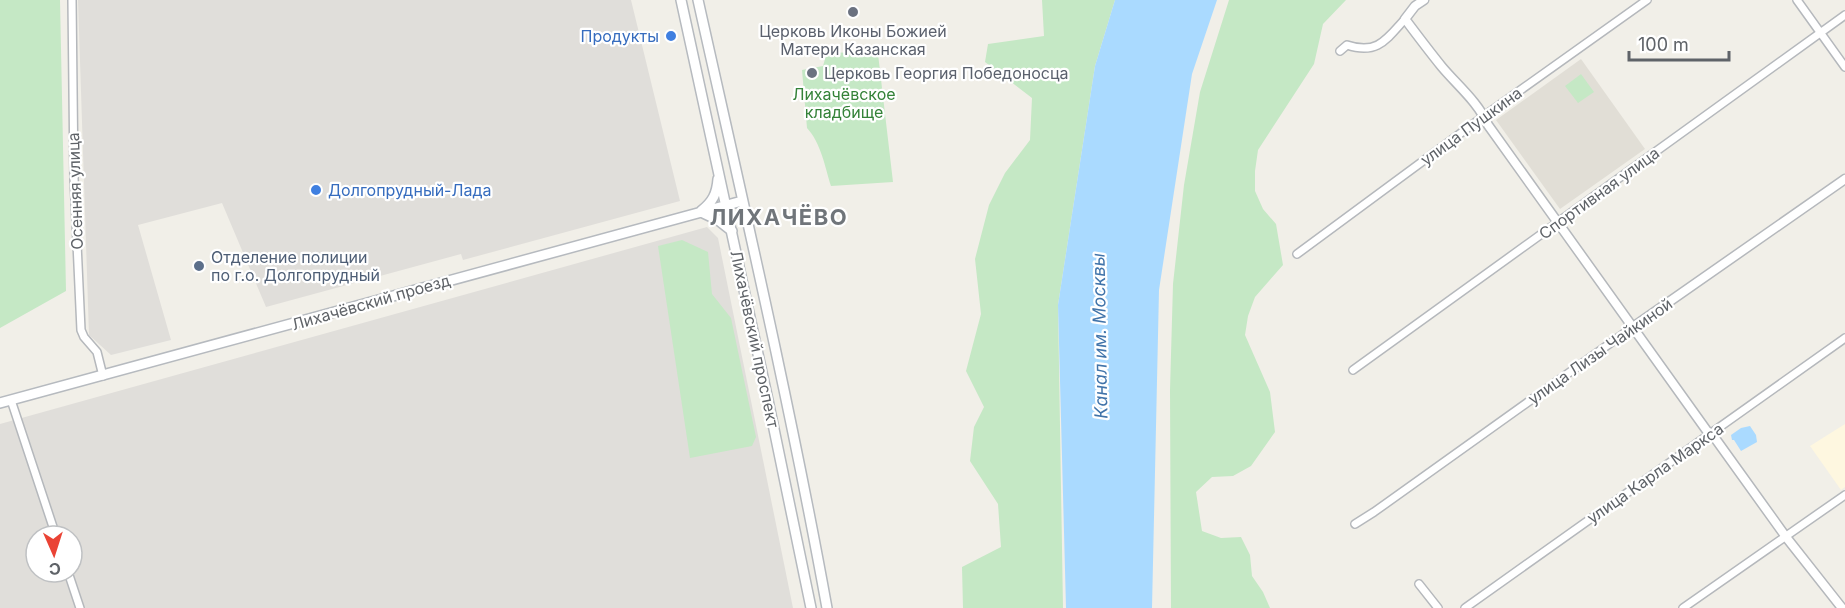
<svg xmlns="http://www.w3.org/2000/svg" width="1845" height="608" font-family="Inter,sans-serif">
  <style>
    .commercial { fill: #fef7e0 }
    .industrial { fill: #e0deda; fill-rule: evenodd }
    .education { fill: #e1ded6 }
    .green { fill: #c5e8c5 }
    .water { fill: #aadaff }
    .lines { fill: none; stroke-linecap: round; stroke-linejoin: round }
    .minor-casing { stroke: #b5b8bc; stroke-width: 10 }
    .tertiary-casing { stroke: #b5b8bc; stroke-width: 11 }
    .secondary-casing { stroke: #b6babf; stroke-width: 12 }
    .minor { stroke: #fff; stroke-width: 7 }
    .tertiary { stroke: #fff; stroke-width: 8 }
    .secondary { stroke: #fff; stroke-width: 9 }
    .worship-dot { fill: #6b7280; stroke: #fff; stroke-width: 2 }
    .shop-dot { fill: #3f7fe0; stroke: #fff; stroke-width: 2 }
    .service-dot { fill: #5c6f8a; stroke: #fff; stroke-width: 2 }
    .labels { text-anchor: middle; stroke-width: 4.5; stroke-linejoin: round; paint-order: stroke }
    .worship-label { font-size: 16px; fill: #5b616d; stroke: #fff }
    .shop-label { font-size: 16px; fill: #366cbe; stroke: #fff; text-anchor: end }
    .park-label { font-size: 16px; fill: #348238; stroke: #fff }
    .street-label { font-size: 16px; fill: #5f6368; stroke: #fff }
    .service-label { font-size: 16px; fill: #4e5e75; stroke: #fff; text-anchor: start }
    .water-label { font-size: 18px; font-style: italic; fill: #4174aa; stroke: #fff }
    .district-label { font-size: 22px; font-weight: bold; letter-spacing: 1.5px; fill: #70757a; stroke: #fff }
  </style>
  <rect width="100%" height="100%" fill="#f1efe8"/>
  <path class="commercial" d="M 1845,424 L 1845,487 L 1841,490 L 1810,446 Z"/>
  <path class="industrial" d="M 78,0 L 631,0 L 680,201 L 463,260 L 461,254 L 266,307 L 222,203 L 138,225 L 171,340 L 111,355 L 89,335 Z
    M 707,227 L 718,238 L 793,608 L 0,608 L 0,424 ZM 36,536 L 72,536 L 72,572 L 36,572 Z"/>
  <path class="education" d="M 1581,59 L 1645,149 L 1560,209 L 1496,120 Z"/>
  <path class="green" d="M 0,0 L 60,0 L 66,291 L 0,328 Z
    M 1042,0 L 1115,0 L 1095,66 L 1058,305 L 1063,608 L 963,608 L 962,567 L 1001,547 L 998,504 L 970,461 L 974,427 L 984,407 L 966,371 L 981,314 L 975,259 L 989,205 L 1005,173 L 1030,140 L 1032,98 L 985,62 L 988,44 L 1044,36 Z
    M 1229,0 L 1346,0 L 1323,24 L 1314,64 L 1258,150 L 1255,171 L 1255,191 L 1263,209 L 1276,224 L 1283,265 L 1255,297 L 1248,316 L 1245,335 L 1270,392 L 1275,432 L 1251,466 L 1233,476 L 1212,477 L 1196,492 L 1202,531 L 1221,538 L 1241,537 L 1250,555 L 1252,576 L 1263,592 L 1270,608 L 1171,608 L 1170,390 L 1173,284 L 1184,185 L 1200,92 Z
    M 827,52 L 878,54 L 893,182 L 831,186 C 825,167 821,143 807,128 L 802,70 L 823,66 Z
    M 1581,74 L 1594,92 L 1578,103 L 1565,86 Z
    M 682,240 L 708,252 L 712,294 L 731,318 L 756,437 L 752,446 L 690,458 L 658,246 Z"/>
  <path class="water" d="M 1115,0 L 1217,0 L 1192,74 L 1159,290 L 1152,608 L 1066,608 L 1058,305 L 1095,66 Z
    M 1750,426 L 1756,435 L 1757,442 L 1741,451 L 1734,440 L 1732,440 L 1731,435 L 1741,428 Z"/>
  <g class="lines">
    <defs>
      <path id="minor" d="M 72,0 L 74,178 L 81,330 L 84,337 L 97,352 L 103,376
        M 1797,0 L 1845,67
        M 1340,51 L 1347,45 C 1377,55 1386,40 1405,19
        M 1297,254 L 1484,116 L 1647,0
        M 1353,370 L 1845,15
        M 11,400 L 56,536
        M 1355,524 L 1374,512 L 1633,327
        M 68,572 L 80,608
        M 1419,584 L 1438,608
        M 1465,608 L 1845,338
        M 1683,608 L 1845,495"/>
      <path id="tertiary" d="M 1424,0 L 1415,6 L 1405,19 C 1417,35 1429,51 1442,67 C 1458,86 1478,102 1488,125 L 1707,431 L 1712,434 L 1786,537 L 1842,608
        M 1633,327 L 1845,179"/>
      <path id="secondary" d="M 681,0 L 768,400 L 811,608
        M 698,0 C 743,202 790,404 827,608
        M 701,211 C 713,202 717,193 718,179
        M 701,212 L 718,220 L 732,231
        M 0,403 L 742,201"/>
    </defs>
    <use href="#minor" class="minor-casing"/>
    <use href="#tertiary" class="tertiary-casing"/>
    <use href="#secondary" class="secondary-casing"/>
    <use href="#minor" class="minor"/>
    <use href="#tertiary" class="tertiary"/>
    <use href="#secondary" class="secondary"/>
  </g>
  <g class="worship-dot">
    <circle cx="853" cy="12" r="6"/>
    <circle cx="812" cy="73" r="6"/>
  </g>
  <g class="shop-dot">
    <circle cx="671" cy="36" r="6"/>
    <circle cx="316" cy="190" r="6"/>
  </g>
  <circle class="service-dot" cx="199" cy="266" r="6"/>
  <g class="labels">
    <g class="worship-label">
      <text x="853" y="37">Церковь Иконы Божией<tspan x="853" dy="18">Матери Казанская</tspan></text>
      <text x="824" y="79" text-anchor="start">Церковь Георгия Победоносца</text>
    </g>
    <g class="shop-label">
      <text x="659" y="42">Продукты</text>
      <text x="328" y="196" text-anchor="start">Долгопрудный-Лада</text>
    </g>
    <g class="park-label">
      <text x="844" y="100">Лихачёвское<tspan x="844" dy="18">кладбище</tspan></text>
    </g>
    <g class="street-label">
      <text transform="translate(1471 126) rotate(-36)" y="6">улица Пушкина</text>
      <text transform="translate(75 191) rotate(-92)" y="6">Осенняя улица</text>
      <text transform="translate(1599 193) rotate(-36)" y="6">Спортивная улица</text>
      <text transform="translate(371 302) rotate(-16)" y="6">Лихачёвский проезд</text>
      <text transform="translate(755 339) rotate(78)" y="6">Лихачёвский проспект</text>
      <text transform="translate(1600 351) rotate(-35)" y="6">улица Лизы Чайкиной</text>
      <text transform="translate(1655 473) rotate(-35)" y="6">улица Карла Маркса</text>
    </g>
    <g class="service-label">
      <text x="211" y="263">Отделение полиции<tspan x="211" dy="18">по г.о. Долгопрудный</tspan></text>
    </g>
    <g class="water-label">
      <text transform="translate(1100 336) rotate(-91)" y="6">Канал им. Москвы</text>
    </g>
    <g class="district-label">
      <text x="779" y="225">ЛИХАЧЁВО</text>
    </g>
  </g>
  <g transform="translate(54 554) rotate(177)"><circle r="28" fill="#ffffff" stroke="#bfc1c3" stroke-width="1.5"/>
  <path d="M0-4.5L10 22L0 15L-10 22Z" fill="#ea4335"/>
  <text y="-9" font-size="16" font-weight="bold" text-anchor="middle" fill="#5f6368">С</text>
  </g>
  <path d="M1629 51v9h100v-9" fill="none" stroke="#5f6368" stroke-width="3"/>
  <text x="1638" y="51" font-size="18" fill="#5f6368" stroke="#ffffff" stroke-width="4.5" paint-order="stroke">100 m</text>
</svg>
